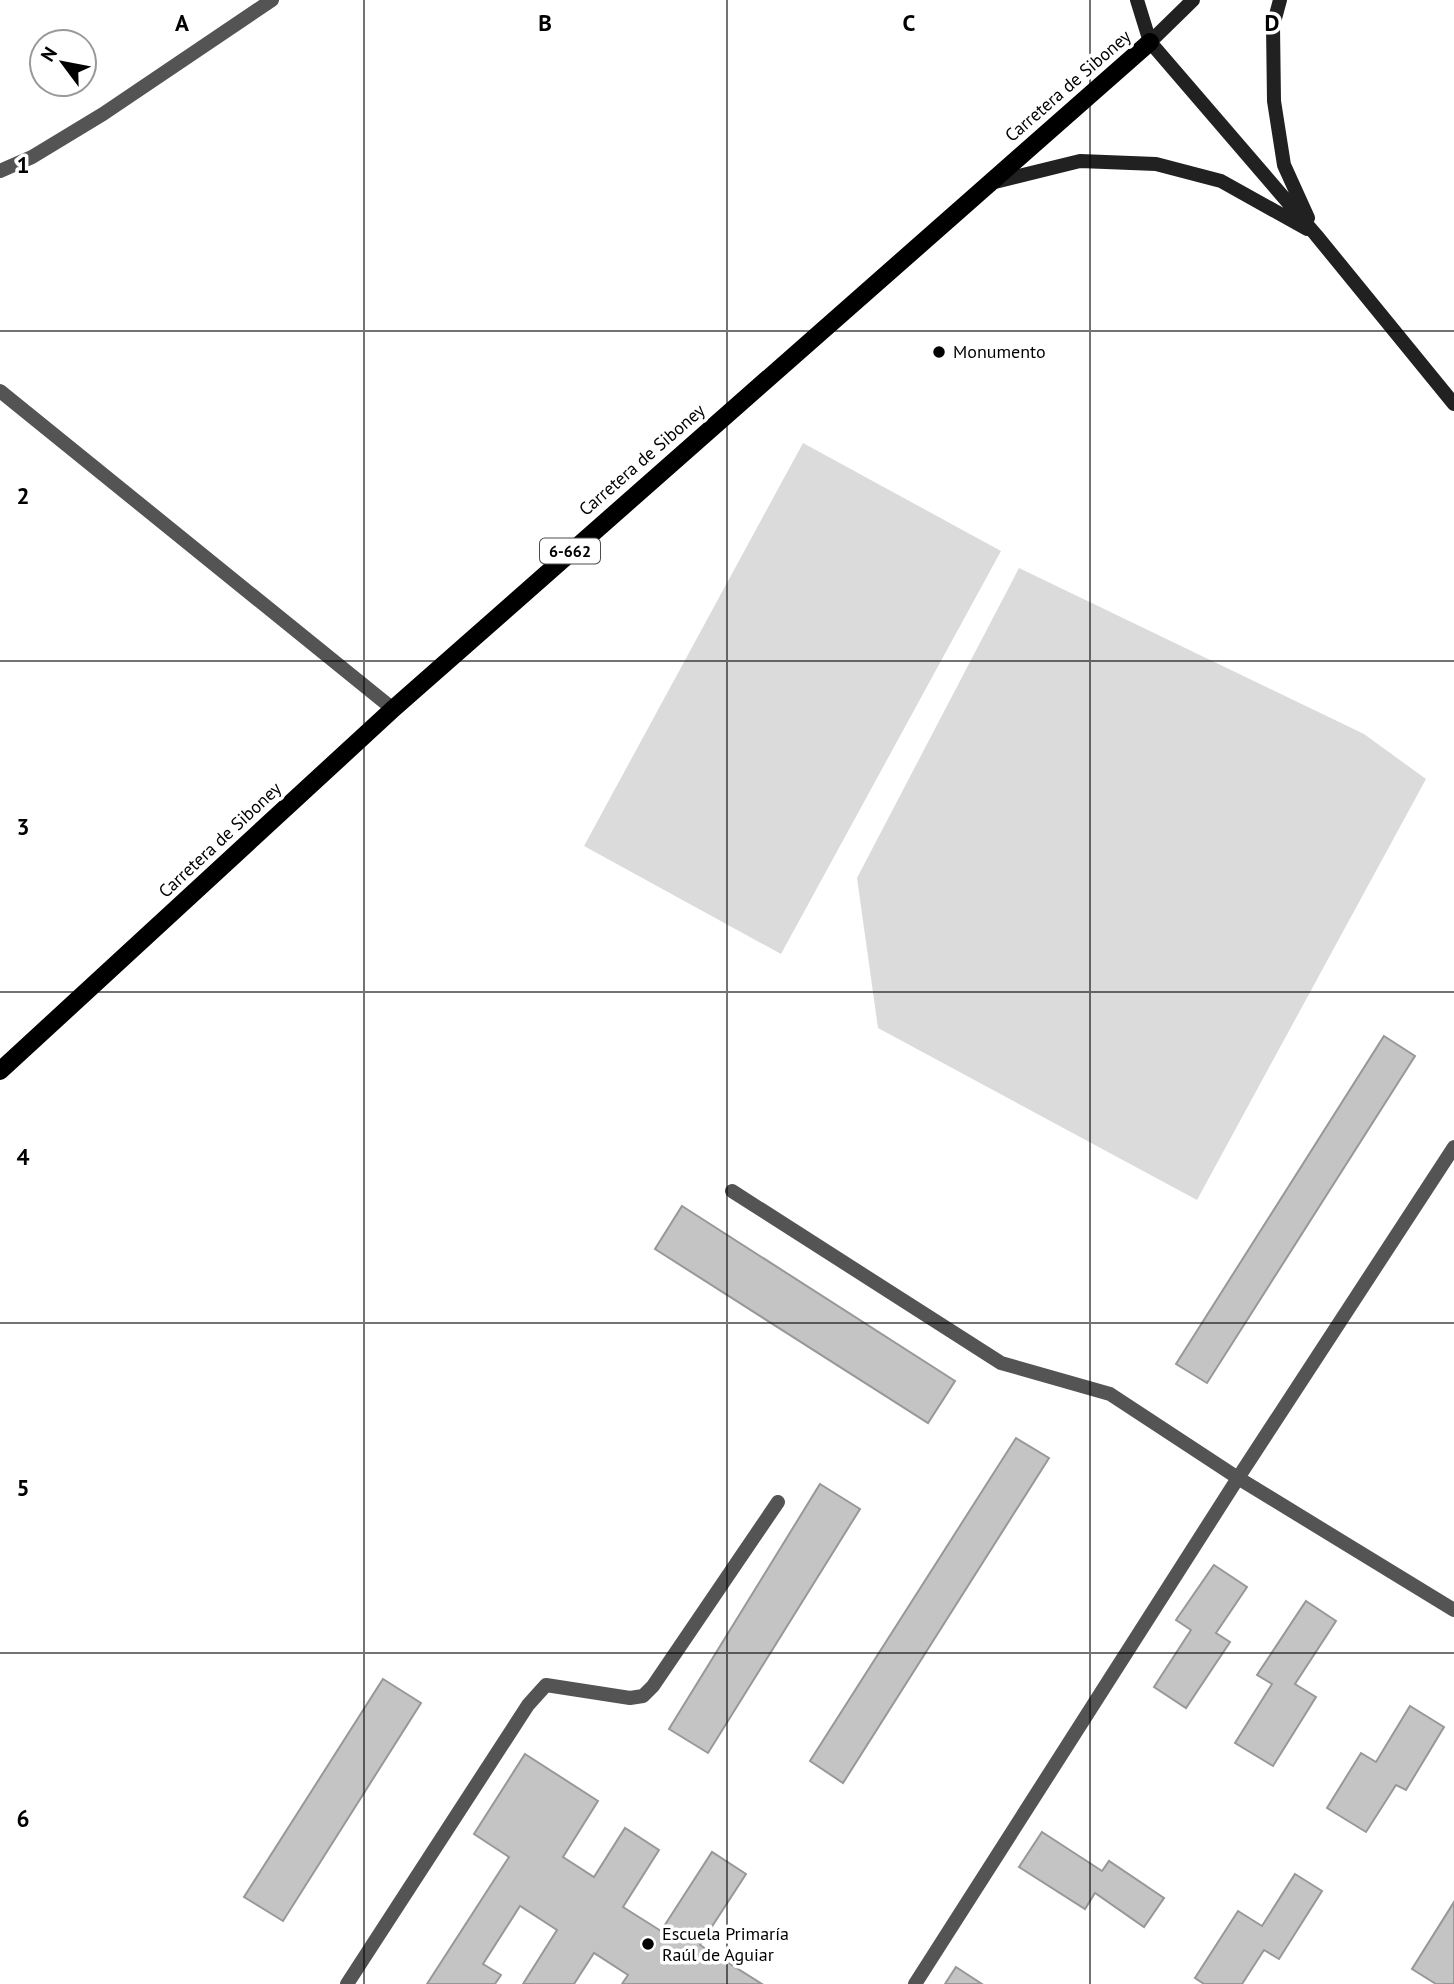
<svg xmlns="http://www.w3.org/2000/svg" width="1454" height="1984" font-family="'PT Sans',sans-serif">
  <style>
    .green { fill: #dbdbdb }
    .building { fill: #c4c4c4; stroke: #989898; stroke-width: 2 }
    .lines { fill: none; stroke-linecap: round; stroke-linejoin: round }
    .street { stroke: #545454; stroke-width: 14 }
    .secondary { stroke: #212121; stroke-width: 14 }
    .primary { stroke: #000; stroke-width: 18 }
    .grid { fill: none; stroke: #000; stroke-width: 2; stroke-opacity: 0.55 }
    .poi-dot { fill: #000; stroke: #fff; stroke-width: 2.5 }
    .labels { text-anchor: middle; stroke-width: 7; stroke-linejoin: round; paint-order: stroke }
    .shield { fill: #fff; stroke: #4c4c4c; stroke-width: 2 }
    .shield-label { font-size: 16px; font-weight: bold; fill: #000 }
    .street-label { font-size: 18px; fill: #000; stroke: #fff }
    .poi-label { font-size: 18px; fill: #000; stroke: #fff; text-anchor: start }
    .grid-label { font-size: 23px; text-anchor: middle; font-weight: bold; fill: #000; stroke: #fff; stroke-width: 7; stroke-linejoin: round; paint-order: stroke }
  </style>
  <rect width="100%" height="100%" fill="#fff"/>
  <path class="green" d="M 803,443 L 1001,551 L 781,954 L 584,846 Z
    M 1019,568 L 1364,734 L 1426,779 L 1197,1200 L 878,1028 L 857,878 Z"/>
  <path class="building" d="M 1384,1036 L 1415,1056 L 1207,1383 L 1176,1364 Z
    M 682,1206 L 955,1381 L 928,1423 L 655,1249 Z
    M 1016,1438 L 1049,1458 L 843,1783 L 810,1761 Z
    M 820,1484 L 860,1509 L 708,1753 L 669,1729 Z
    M 1214,1565 L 1247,1587 L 1216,1633 L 1230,1642 L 1186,1708 L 1154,1687 L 1191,1630 L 1176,1620 Z
    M 1306,1601 L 1336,1621 L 1295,1684 L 1316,1697 L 1273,1766 L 1235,1743 L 1272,1684 L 1257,1675 Z
    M 383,1679 L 421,1703 L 283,1921 L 244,1897 Z
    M 1410,1706 L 1444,1727 L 1406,1790 L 1396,1785 L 1366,1832 L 1327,1808 L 1361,1753 L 1376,1762 Z
    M 525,1754 L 598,1801 L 563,1857 L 594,1877 L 625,1828 L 659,1850 L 623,1907 L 661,1931 L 712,1852 L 746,1874 L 700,1945 L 762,1984 L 622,1984 L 628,1975 L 594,1953 L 574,1984 L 523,1984 L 557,1930 L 520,1906 L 483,1964 L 501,1975 L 495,1984 L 427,1984 L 509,1857 L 474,1834 Z
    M 1042,1832 L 1102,1871 L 1109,1861 L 1164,1898 L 1144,1927 L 1095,1893 L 1085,1909 L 1019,1867 Z
    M 1295,1874 L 1322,1891 L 1279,1959 L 1264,1950 L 1242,1984 L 1204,1984 L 1195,1978 L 1238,1911 L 1262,1926 Z
    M 1454,1902 L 1454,1984 L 1436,1984 L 1412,1969 Z
    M 956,1967 L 982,1984 L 945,1984 Z"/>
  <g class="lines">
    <path class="street" d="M 0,171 L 32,157 L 103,114 L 272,0
      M 0,391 L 393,709
      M 732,1191 L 1001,1363 L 1110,1394 L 1238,1478 L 1454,1610
      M 347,1984 L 528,1705 L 546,1685 L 630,1698 L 643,1696 L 653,1686 L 778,1502
      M 915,1984 L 1238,1478 L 1454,1147"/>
    <path class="secondary" d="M 1137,0 L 1150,42 L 1316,235 L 1454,404
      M 1280,0 L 1273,26 L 1274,101 L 1284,165 L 1308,218
      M 1150,42 L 1193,0
      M 991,183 L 1080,161 L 1156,164 L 1221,181 L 1307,229"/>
    <path class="primary" d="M 0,1071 L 393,709 L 1150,42"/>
  </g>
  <path class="grid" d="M 364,0 L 364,1984M 727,0 L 727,1984M 1090,0 L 1090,1984M 0,331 L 1454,331M 0,661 L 1454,661M 0,992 L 1454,992M 0,1323 L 1454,1323M 0,1653 L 1454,1653"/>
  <g class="poi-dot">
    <circle cx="939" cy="352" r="7"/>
    <circle cx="648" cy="1944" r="7"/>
  </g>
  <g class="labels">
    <rect class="shield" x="540" y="538.5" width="60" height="25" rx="5"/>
    <g class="shield-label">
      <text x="570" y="557">6-662</text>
    </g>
    <g class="street-label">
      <text transform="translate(1068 86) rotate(-41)" y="6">Carretera de Siboney</text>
      <text transform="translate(642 460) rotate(-41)" y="6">Carretera de Siboney</text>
      <text transform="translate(220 840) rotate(-43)" y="6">Carretera de Siboney</text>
    </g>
    <g class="poi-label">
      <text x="953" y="358">Monumento</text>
      <text x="662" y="1940">Escuela Primaría<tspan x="662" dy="21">Raúl de Aguiar</tspan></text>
    </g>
  </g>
  <g class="grid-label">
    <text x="182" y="31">A</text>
    <text x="545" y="31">B</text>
    <text x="909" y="31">C</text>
    <text x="1272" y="31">D</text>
    <text x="23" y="173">1</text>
    <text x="23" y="504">2</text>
    <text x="23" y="835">3</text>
    <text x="23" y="1165">4</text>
    <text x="23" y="1496">5</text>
    <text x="23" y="1827">6</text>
  </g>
  <g transform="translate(63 63) rotate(302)"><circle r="33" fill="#ffffff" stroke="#999999" stroke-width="2"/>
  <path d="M0-5L12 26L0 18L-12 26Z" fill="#000000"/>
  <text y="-10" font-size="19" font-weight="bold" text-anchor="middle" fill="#000000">N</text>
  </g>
</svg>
